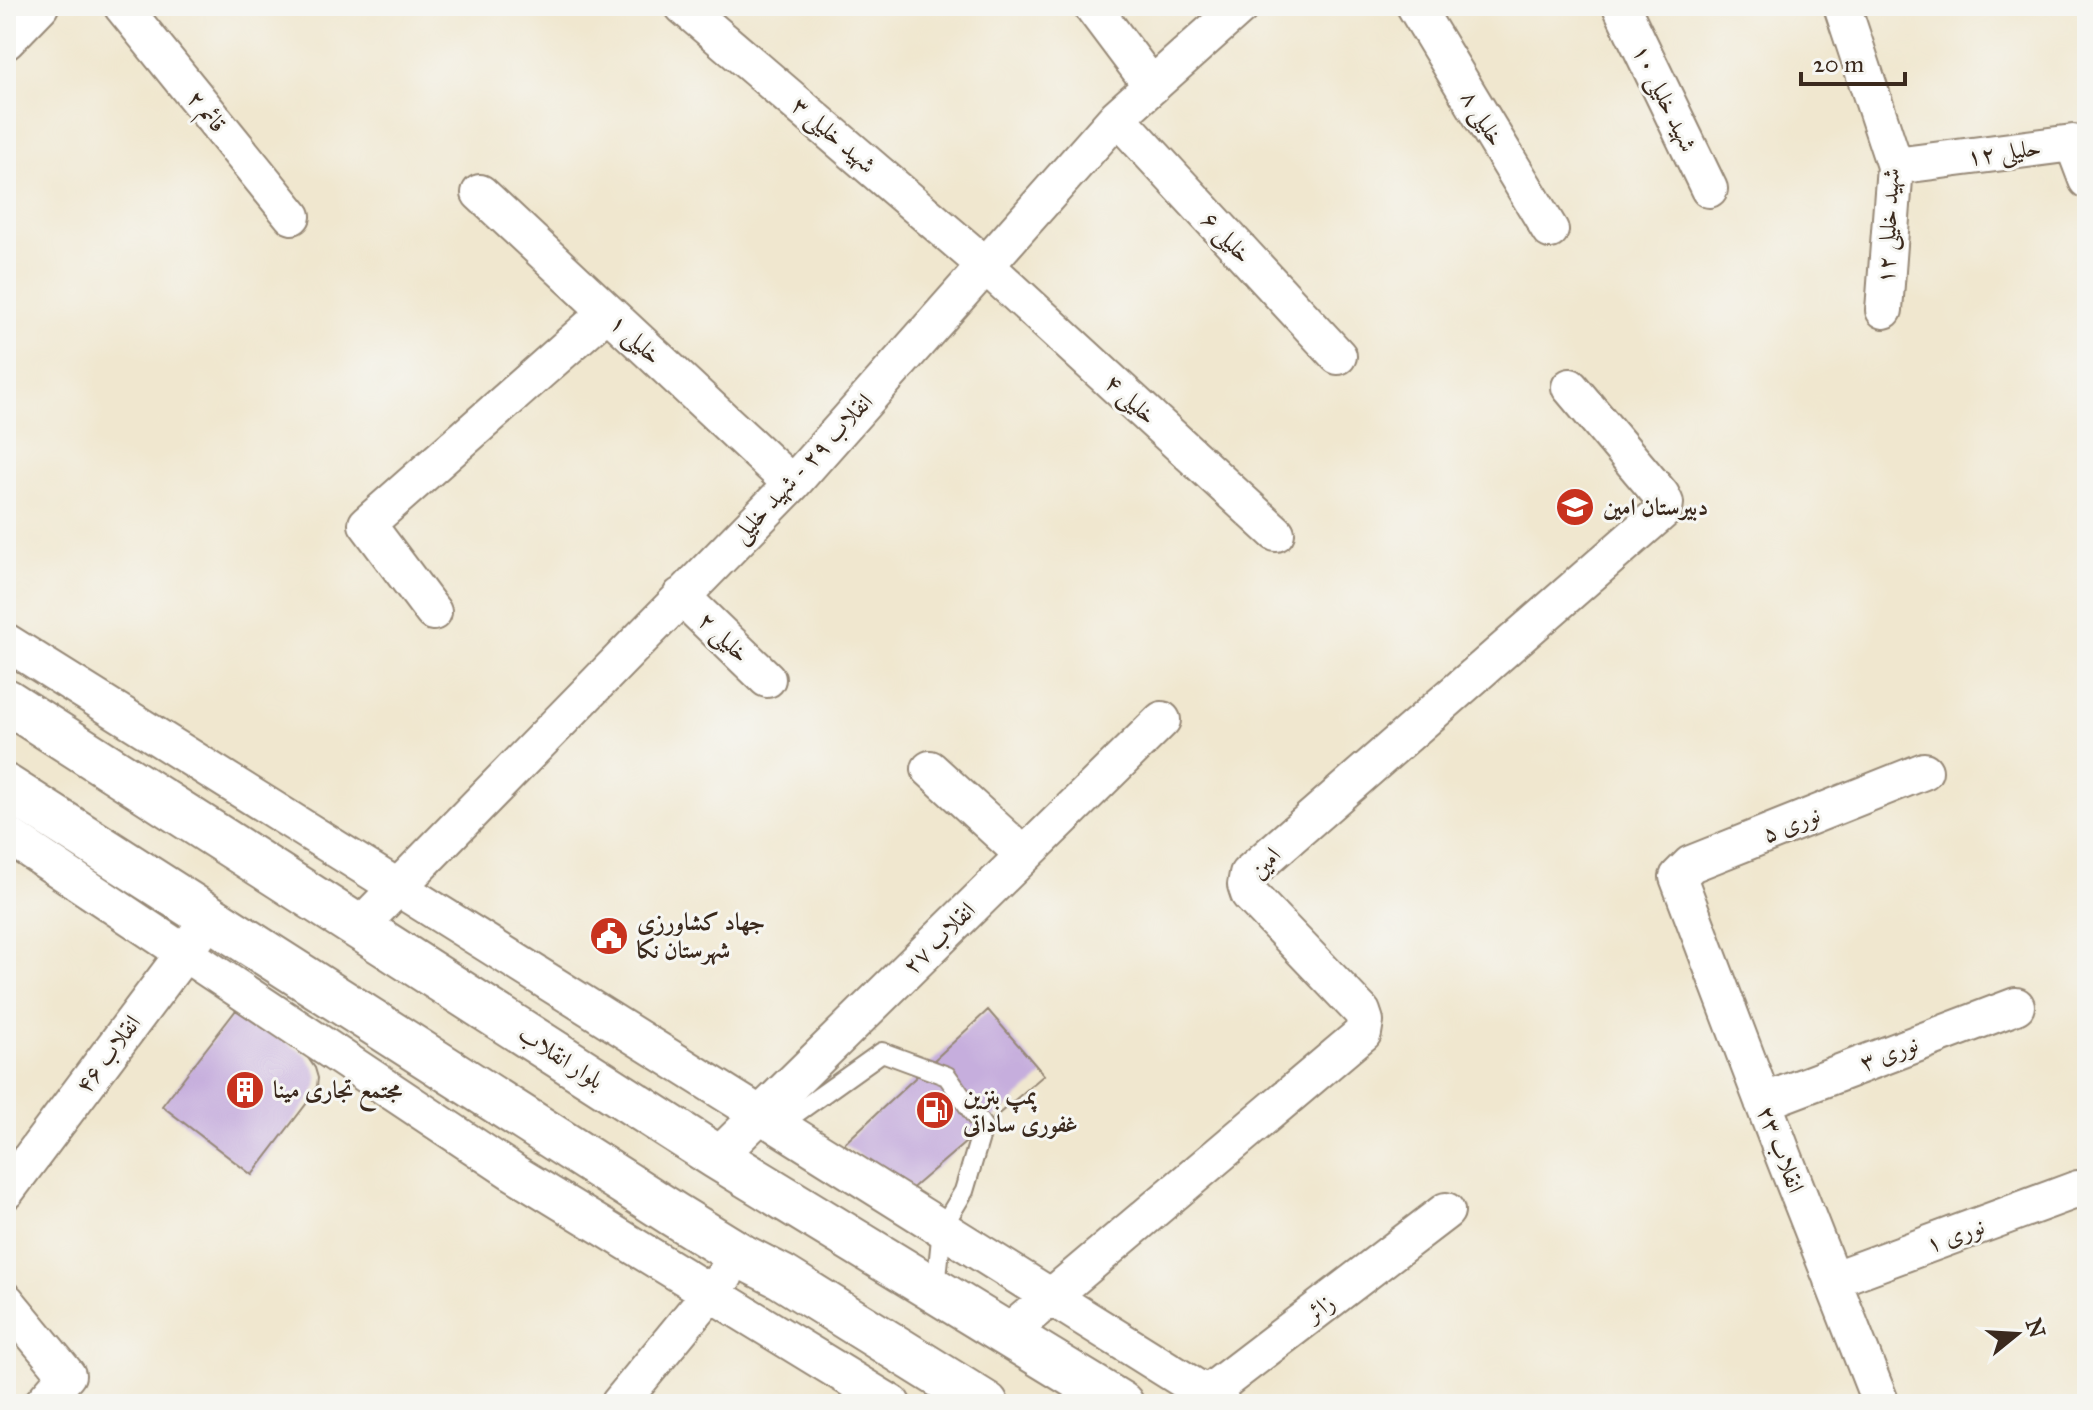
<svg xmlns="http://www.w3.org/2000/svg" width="2093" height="1410" font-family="'IM FELL Great Primer',Amiri,serif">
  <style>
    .building { fill: #c6aedd }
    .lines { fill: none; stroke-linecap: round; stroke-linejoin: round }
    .lane-casing { stroke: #968876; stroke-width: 22 }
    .street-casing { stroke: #968876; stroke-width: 40 }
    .primary-casing { stroke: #968876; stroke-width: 48 }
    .lane { stroke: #fff; stroke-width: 18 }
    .street { stroke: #fff; stroke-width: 36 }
    .primary { stroke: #fff; stroke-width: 44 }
    .labels { text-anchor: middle; stroke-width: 6; stroke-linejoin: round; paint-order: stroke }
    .street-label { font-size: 24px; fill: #3b2a1e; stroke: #f6f6f2 }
    .poi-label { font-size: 24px; font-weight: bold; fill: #3b2a1e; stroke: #f6f6f2; text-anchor: start }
  </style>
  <rect width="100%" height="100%" fill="#f6f6f2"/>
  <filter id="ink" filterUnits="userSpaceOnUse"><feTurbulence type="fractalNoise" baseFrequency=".0125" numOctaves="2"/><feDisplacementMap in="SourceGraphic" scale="16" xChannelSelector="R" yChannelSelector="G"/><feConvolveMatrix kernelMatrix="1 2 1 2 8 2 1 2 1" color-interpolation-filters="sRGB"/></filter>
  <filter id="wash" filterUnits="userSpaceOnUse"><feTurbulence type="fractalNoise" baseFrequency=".006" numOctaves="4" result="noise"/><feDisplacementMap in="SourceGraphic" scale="32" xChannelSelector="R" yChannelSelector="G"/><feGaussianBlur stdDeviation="1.8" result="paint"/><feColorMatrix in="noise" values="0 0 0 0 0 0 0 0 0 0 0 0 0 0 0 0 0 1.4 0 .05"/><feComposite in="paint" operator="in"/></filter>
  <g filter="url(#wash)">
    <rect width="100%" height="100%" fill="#f0e7cf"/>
    <g id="blocks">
      <path class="building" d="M 236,1010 L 306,1055 L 315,1068 L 318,1078 L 317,1086 L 313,1095 L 252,1175 L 162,1106 Z
        M 988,1010 L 1044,1075 L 909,1191 L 844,1144 Z"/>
    </g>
  </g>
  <g filter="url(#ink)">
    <use href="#blocks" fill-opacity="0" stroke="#968876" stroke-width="2"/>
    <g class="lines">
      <defs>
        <path id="lane" d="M 774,1129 L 882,1052 L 947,1076 L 983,1127 L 964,1191 L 942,1228 L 936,1288"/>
        <path id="street" d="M 122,6 L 292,216
          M 683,6 L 985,265 L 1276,533
          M 1092,6 L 1152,86
          M 1415,6 L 1550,230
          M 1621,6 L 1709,189
          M 1842,6 L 1895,166 L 1884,310
          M 6,41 L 40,6
          M 1117,117 L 1338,356
          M 1895,166 L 2073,143 L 2087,180
          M 480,193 L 792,484
          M 681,596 L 767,679
          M 433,612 L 367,524 L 607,312
          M 6,642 L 1222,1404
          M 930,769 L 1024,855
          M 6,834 L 513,1172 L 892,1404
          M 359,927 L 792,484 L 1117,117 L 1241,6
          M 1763,1102 L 2016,1006
          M 717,1157 L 1162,720
          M 6,1191 L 197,936
          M 1832,1280 L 2078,1189
          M 6,1301 L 67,1375 L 42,1404
          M 1007,1334 L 1363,1033 L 1365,1021 L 1362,1012 L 1249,894 L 1246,885 L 1248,874 L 1664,510 L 1665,503 L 1661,495 L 1570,387
          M 619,1404 L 725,1275
          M 1194,1404 L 1446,1211
          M 1881,1404 L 1784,1157 L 1678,877 L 1691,864 L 1924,771"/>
        <path id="primary" d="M 6,701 L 717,1157 L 1121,1404
          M 6,787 L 673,1214 L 741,1256 L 782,1277 L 986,1404"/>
      </defs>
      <use href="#lane" class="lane-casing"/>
      <use href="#street" class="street-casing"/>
      <use href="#primary" class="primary-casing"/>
      <use href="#lane" class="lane"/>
      <use href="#street" class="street"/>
      <use href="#primary" class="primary"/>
    </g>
  </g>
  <defs>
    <symbol id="school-disc" viewBox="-11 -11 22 22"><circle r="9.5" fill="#c8321e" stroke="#f6f6f2"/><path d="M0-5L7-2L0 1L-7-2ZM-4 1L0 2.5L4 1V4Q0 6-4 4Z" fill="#fff"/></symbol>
    <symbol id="civic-disc" viewBox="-11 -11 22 22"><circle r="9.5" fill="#c8321e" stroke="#f6f6f2"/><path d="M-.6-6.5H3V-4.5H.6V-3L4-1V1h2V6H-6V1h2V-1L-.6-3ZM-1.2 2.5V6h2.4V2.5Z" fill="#fff"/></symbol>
    <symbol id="building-disc" viewBox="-11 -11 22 22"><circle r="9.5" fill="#c8321e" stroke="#f6f6f2"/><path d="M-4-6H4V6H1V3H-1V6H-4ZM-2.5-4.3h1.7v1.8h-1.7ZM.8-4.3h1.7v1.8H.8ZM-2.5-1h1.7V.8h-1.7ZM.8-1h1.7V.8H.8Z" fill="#fff"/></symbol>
    <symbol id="fuel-disc" viewBox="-11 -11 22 22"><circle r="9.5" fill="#c8321e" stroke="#f6f6f2"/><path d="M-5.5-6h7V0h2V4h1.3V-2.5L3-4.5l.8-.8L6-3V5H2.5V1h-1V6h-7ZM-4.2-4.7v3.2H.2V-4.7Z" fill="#fff"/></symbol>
  </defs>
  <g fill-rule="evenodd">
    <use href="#school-disc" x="1553" y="485" width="44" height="44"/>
    <use href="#civic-disc" x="587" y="914" width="44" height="44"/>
    <use href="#building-disc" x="223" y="1068" width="44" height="44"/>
    <use href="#fuel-disc" x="913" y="1088" width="44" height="44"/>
  </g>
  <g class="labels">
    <g class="street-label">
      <text transform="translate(1665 98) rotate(64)" y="8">شهید خلیلی ۱۰</text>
      <text transform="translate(207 111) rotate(51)" y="8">قائم ٢</text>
      <text transform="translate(1483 118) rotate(59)" y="8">خلیلی ۸</text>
      <text transform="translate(834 135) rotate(41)" y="8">شهید خلیلی ۳</text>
      <text transform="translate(2004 152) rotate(-8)" y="8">حلیلی ۱۲</text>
      <text transform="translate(1888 226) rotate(-87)" y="8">شهید خلیلی ۱۲</text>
      <text transform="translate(1227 237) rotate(47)" y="8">خلیلی ۶</text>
      <text transform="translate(636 339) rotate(43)" y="8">خلیلی ۱</text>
      <text transform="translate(1131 399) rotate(43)" y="8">خلیلی ۴</text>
      <text transform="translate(802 468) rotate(-47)" y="8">انقلاب ۲۹ - شهید خلیلی</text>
      <text transform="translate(724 637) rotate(44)" y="8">خلیلی ۲</text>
      <text transform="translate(1791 824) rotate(-22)" y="8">نوری ۵</text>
      <text transform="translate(1265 863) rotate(-48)" y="8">امین</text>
      <text transform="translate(939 938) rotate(-45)" y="8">انقلاب ۲۷</text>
      <text transform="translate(1889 1053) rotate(-21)" y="8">نوری ۳</text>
      <text transform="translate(108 1054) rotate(-53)" y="8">انقلاب ۴۶</text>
      <text transform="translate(561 1057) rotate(33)" y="8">بلوار انقلاب</text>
      <text transform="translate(1781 1149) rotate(69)" y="8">انقلاب ۲۳</text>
      <text transform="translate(1955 1235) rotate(-20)" y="8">نوری ۱</text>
      <text transform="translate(1320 1308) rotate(-37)" y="8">زائر</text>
    </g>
    <g class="poi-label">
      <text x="1603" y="515">دبیرستان امین</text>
      <text x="637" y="930">جهاد کشاورزی<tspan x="637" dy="28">شهرستان نکا</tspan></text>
      <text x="273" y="1098">مجتمع تجاری مینا</text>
      <text x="963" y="1104">پمپ بنزین<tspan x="963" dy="28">غفوری ساداتی</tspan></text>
    </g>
  </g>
  <rect width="2093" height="1410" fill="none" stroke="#f6f6f2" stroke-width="32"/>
  <g transform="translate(2017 1334) rotate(72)" stroke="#f6f6f2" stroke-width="6" paint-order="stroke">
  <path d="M0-6L14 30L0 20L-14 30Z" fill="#3b2a1e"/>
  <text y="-12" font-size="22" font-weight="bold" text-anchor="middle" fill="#3b2a1e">N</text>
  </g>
  <path d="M1801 72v12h104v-12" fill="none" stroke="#3b2a1e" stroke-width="4"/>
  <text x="1813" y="72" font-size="24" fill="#3b2a1e" stroke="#f6f6f2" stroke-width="6" paint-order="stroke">20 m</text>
</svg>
